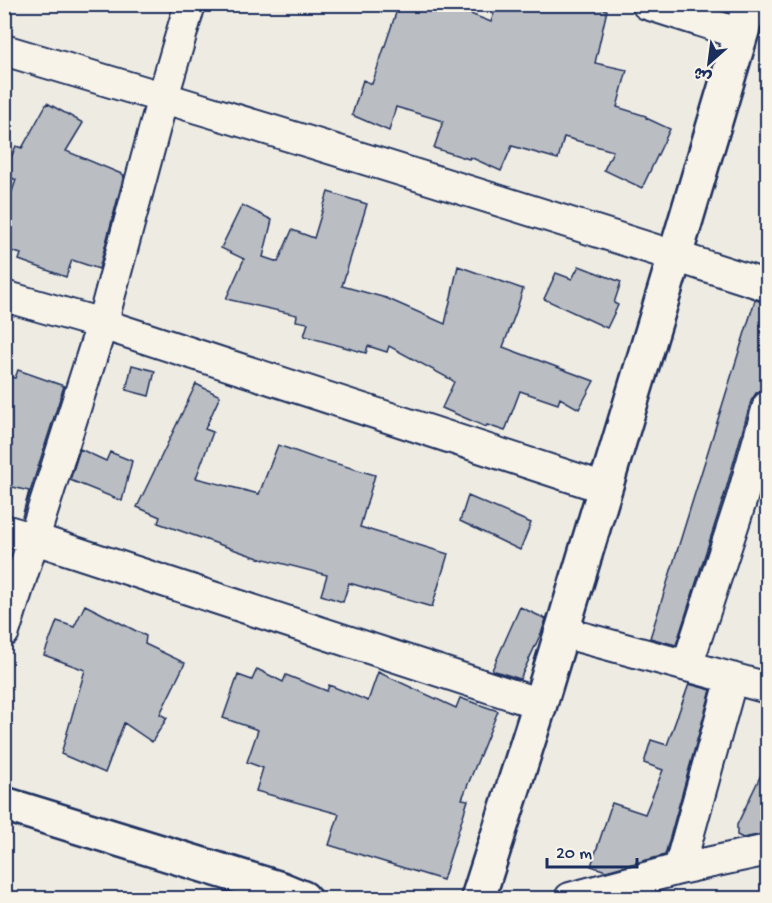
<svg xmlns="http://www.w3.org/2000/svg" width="772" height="903" font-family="'Gochi Hand','Playpen Sans Arabic',sans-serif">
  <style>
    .building { fill: #babdc2; stroke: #1b2f5e; stroke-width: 1.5 }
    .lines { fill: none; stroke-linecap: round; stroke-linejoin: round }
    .minor-casing { stroke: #1b2f5e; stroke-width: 34 }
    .tertiary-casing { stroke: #1b2f5e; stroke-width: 38 }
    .minor { stroke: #f7f3e8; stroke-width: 30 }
    .tertiary { stroke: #f7f3e8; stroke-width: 33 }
  </style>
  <rect width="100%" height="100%" fill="#eeebe2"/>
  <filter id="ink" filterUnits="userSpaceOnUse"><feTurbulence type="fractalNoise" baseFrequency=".0167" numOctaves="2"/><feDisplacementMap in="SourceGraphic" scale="12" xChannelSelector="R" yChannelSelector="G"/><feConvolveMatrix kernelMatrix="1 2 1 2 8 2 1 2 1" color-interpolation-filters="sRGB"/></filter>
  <g filter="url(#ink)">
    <path class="building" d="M 399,4 L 445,4 L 491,22 L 497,4 L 584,4 L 607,10 L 595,63 L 627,70 L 617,107 L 646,116 L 646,118 L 670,129 L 642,188 L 604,170 L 613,151 L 564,137 L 558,159 L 512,146 L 501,171 L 470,157 L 469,159 L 434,148 L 443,121 L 396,107 L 389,131 L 352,115 L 363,80 L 372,84 Z
      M 47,103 L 83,123 L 66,151 L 124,175 L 99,269 L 72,260 L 66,277 L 19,260 L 21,254 L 4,249 L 4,215 L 16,180 L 4,174 L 16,146 L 22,148 Z
      M 328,192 L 367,204 L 342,286 L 386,298 L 445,324 L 458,266 L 523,289 L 516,312 L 503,347 L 594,381 L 579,409 L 560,398 L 558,404 L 520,391 L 505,431 L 487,425 L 486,427 L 442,408 L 454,382 L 452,380 L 389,346 L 387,352 L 368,346 L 366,353 L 304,336 L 308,323 L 296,321 L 297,315 L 226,299 L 244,259 L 221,248 L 242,205 L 272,220 L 263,257 L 278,262 L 292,230 L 314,238 Z
      M 579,266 L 621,282 L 614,303 L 618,305 L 607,328 L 544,299 L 556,273 L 572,279 Z
      M 755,300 L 768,303 L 768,389 L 763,389 L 756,393 L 751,401 L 725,493 L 676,645 L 650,638 Z
      M 132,365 L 155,371 L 149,396 L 126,390 Z
      M 18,370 L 64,386 L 22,517 L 29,491 L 4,485 L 4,375 L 15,378 Z
      M 196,384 L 220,396 L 205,429 L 213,432 L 196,478 L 259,494 L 278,445 L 320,460 L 321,459 L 375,475 L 360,527 L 448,554 L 432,607 L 349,583 L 343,602 L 321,595 L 327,575 L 265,559 L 264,560 L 158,523 L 160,517 L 137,507 Z
      M 80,449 L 106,461 L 110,452 L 132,461 L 122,501 L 70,480 Z
      M 468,496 L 531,523 L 520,550 L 460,521 Z
      M 85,605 L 146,636 L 145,644 L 185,663 L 160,714 L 167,718 L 152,742 L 124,723 L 105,773 L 61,754 L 85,670 L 44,655 L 57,621 L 74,627 Z
      M 520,607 L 546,619 L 542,631 L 520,679 L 492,670 Z
      M 257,669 L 283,682 L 286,675 L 327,691 L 329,685 L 368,701 L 378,672 L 456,708 L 460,698 L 498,711 L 462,799 L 468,800 L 443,880 L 329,845 L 339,814 L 256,791 L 263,768 L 247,762 L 258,730 L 223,718 L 238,675 L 252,680 Z
      M 689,684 L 711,690 L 665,855 L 606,871 L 591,866 L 612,803 L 645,814 L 663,770 L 644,763 L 651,740 L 667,745 Z
      M 768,760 L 768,833 L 743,838 L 737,835 L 737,825 Z"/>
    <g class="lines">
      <defs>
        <path id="minor" d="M 647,4 L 741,34
          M 4,50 C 260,126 514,204 768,286
          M 4,296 L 102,324 L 605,488
          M 4,530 L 35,539 L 540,704
          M 4,632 L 102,324 L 163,97 L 190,4
          M 562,632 L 768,688
          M 687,666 L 742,498 L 768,406
          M 679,869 L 732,678
          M 570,898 L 679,869 L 768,850"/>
        <path id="tertiary" d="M 4,804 L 281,889 L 303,898
          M 478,898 L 540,704 L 675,256 L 750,4"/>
      </defs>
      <use href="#minor" class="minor-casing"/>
      <use href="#tertiary" class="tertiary-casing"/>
      <use href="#minor" class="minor"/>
      <use href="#tertiary" class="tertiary"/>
    </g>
  </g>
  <rect width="772" height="903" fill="none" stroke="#f7f3e8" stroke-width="24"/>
  <rect x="12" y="12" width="748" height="879" fill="none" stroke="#1b2f5e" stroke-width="2" filter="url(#ink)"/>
  <g transform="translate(709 63) rotate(208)" stroke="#f7f3e8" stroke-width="4.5" paint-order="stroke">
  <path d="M0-4.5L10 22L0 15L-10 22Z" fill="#1b2f5e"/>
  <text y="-9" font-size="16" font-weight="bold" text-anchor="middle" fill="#1b2f5e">ش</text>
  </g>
  <path d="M547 858v9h90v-9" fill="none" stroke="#1b2f5e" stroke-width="3"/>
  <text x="556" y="858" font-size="18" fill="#1b2f5e" stroke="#f7f3e8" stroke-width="4.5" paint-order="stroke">20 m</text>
</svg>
